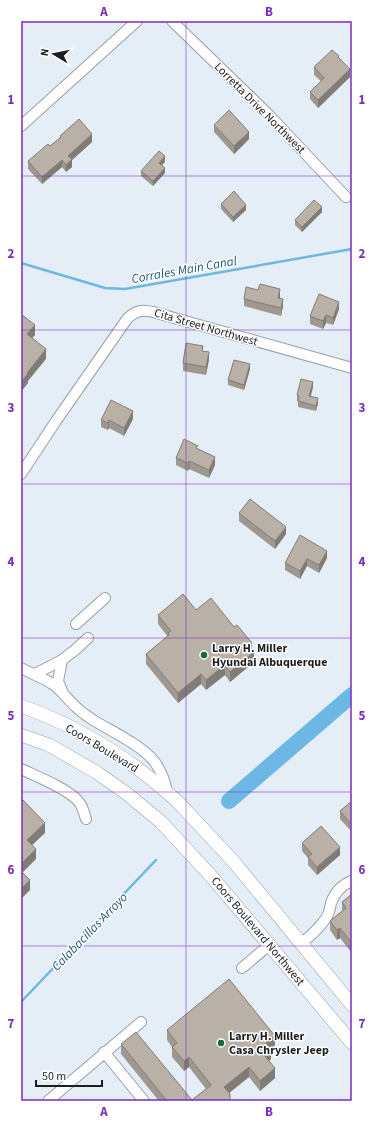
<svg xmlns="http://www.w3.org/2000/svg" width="373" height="1122" font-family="'Source Sans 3',sans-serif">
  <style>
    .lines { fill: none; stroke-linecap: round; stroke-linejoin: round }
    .stream { stroke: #6cb7e4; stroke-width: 2.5 }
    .river { stroke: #6cb7e4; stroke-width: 16 }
    .minor-casing { stroke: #979fa7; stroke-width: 12 }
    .major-casing { stroke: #979fa7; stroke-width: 14 }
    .minor { stroke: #fff; stroke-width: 10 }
    .major { stroke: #fff; stroke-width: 13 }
    .wall { fill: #9f9890 }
    .shaded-wall { fill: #827c76 }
    .building { fill: #b9b1a8; stroke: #827c76 }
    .grid { fill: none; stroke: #7b2cbf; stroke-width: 1; stroke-opacity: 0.55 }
    .poi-dot { fill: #126b3f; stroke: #fff; stroke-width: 1.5 }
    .labels { text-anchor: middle; stroke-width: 3; stroke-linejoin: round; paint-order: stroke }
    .street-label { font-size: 12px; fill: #1c1f22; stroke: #fff }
    .poi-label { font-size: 12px; font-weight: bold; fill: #1c1f22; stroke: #fff; text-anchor: start }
    .water-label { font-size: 13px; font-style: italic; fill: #1c5674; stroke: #fff }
    .neatline { fill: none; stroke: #7b2cbf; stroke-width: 1.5 }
    .grid-label { font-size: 13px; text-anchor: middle; font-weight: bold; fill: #7b2cbf }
  </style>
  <rect width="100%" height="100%" fill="#e5edf6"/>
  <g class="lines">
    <path class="stream" d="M 21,263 L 105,288 L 125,289 L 352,249
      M 21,1002 L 156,860"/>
    <path class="river" d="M 229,801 L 352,695"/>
    <defs>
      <path id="minor" d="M 172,21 L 269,115 L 346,197
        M 21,126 L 137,21
        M 21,474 L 56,421 L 127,319 C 135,311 142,309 153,312 L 352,368
        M 76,624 L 105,598
        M 62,660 L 58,681 L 62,691
        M 21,668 C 32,674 44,678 54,685 C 62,691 68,700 76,707 C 81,712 87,716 93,720 C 111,731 141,745 154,761 C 161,770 165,781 167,792
        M 35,674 L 62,660 L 75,650 L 88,638
        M 21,769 C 36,776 69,789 79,802 C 83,807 84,813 86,819
        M 302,943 C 310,936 320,928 326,918 C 329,914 330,909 331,903 C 335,892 341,885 352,881
        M 242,968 L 269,945
        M 104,1052 L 144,1101
        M 48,1101 L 141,1022"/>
      <path id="major" d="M 21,706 C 78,726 132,760 177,801 L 233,861 L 352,1005
        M 21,735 L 49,745 L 96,772 L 126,793 L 161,822 L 211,876 L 352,1043"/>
    </defs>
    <use href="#minor" class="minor-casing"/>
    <use href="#major" class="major-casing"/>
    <use href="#minor" class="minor"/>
    <use href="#major" class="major"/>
  </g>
  <path class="wall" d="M 339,58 L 350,77 L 318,108 L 310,99 L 310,92 L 321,81 L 314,75 L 314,67 Z
    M 214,125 L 249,139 L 234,154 L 214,132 Z
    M 60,136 L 92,142 L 72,160 L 72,167 L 66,172 L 62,167 L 42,184 L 28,169 L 28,161 L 50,146 L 60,138 Z
    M 165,162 L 161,165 L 165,173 L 153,186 L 141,176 L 141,171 Z
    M 221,204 L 246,210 L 233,222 L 221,209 Z
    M 322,212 L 302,232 L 295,225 L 295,220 Z
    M 280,297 L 280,298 L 283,306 L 281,316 L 244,306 L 244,299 Z
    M 339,309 L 333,325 L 326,323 L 323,329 L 310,324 L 310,316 Z
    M 203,351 L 209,359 L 206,375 L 183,371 L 183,363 Z
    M 250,369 L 244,390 L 228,385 L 228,380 Z
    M 313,387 L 311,396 L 318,403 L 316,411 L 298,407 L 298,401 L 297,401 L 297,395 Z
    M 133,419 L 124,436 L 109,428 L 108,430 L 101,427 L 101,420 Z
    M 198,449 L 215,465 L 209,478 L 189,469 L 188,471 L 176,465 L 176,458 Z
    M 239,513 L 286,534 L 275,549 L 239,521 Z
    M 327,551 L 327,558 L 319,573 L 307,566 L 300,579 L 285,570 L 285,563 Z
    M 196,610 L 252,650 L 254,662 L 230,682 L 225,675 L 206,690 L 201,684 L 178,703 L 146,664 L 146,654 L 168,637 L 158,624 L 158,615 Z
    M 352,801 L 352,832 L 340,819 L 340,811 Z
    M 302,843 L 340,855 L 317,875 L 308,865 L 308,858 L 302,851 Z
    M 352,894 L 352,957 L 351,956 L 351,952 L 340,938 L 337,940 L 330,930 L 330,921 L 342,911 L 342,902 Z
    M 167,1030 L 275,1045 L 271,1049 L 271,1059 L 269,1061 L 275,1078 L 260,1091 L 249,1077 L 229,1093 L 230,1101 L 159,1101 L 121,1054 L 121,1044 L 192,1100 L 206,1089 L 189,1067 L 184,1071 L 172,1057 L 172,1047 L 167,1040 Z"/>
  <path class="shaded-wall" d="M 350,69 L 350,77 L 318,108 L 318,100 Z
    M 249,132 L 249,139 L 234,154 L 234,146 Z
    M 92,134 L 92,142 L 72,160 L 72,167 L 66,172 L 66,165 L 68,156 Z
    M 165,156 L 165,162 L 159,168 L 159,163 Z
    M 62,160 L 62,167 L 42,184 L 42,177 Z
    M 165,168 L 165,173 L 153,186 L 153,181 Z
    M 246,205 L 246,210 L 233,222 L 233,217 Z
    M 322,207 L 322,212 L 302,232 L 302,227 Z
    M 280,289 L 280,297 L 278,305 L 278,298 Z
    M 283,299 L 283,306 L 281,316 L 281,308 Z
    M 339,302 L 339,309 L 333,325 L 333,318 Z
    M 326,315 L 326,323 L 323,329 L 323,321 Z
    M 35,325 L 35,335 L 27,344 L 27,334 Z
    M 46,349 L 46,359 L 28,381 L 28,383 L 21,392 L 21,382 L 27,373 Z
    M 209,352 L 209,359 L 206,375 L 206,367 Z
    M 250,364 L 250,369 L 244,390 L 244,385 Z
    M 313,382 L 313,387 L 309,401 L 309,396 Z
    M 318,398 L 318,403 L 316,411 L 316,406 Z
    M 133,411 L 133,419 L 124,436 L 124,428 Z
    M 109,420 L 109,428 L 108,430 L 108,423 Z
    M 215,457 L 215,465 L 209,478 L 209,470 Z
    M 189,461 L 189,469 L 188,471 L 188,463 Z
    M 286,527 L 286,534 L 275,549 L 275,541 Z
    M 327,551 L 327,558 L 319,573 L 319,565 Z
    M 307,559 L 307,566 L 300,579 L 300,571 Z
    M 252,643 L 252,653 L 249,646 Z
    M 254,652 L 254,662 L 230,682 L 230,672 Z
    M 225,665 L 225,675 L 206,690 L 206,680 Z
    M 201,674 L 201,684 L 178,703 L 178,693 Z
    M 45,823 L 45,833 L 27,850 L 27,840 Z
    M 340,847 L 340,855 L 317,875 L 317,867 Z
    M 36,849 L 36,859 L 21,874 L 21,864 Z
    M 30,880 L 30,890 L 21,899 L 21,889 Z
    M 340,928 L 340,938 L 337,940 L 337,930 Z
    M 275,1036 L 275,1045 L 266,1053 L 266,1043 Z
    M 271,1049 L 271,1059 L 264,1065 L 264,1055 Z
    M 189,1057 L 189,1067 L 184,1071 L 184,1061 Z
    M 249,1067 L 249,1077 L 224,1097 L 224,1087 Z
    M 275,1068 L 275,1078 L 260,1091 L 260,1081 Z"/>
  <path class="building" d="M 332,50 L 339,56 L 338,57 L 350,69 L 318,100 L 310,92 L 324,78 L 314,67 Z
    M 229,110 L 249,132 L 234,146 L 214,125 Z
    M 79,119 L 92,134 L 68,156 L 72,159 L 66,165 L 62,160 L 42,177 L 28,161 L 48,144 L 50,146 L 61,137 L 60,136 Z
    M 159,151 L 165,156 L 159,163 L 165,168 L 153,181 L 141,171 Z
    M 234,191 L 246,205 L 233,217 L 221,204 Z
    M 314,200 L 322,207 L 302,227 L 295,220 Z
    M 260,284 L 280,289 L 278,298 L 283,299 L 281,308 L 244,299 L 246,287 L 258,290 Z
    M 319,294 L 339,302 L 333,318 L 326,315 L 323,321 L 310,316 Z
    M 21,314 L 35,325 L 27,334 L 46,349 L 27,373 L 28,374 L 21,382 Z
    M 186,343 L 203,346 L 202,351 L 209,352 L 206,367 L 183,363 Z
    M 234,360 L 250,364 L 244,385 L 228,380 Z
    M 301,379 L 313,382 L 309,396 L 318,398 L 316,406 L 298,401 L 299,396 L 297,395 Z
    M 111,400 L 133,411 L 124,428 L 109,420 L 108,423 L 101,420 Z
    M 184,439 L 198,446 L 196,448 L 215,457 L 209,470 L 189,461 L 188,463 L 176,458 Z
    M 250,499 L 286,527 L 275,541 L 239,513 Z
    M 300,535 L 327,551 L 319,565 L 307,559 L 300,571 L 285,563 Z
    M 183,594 L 196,610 L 211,598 L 234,627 L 237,625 L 252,643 L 249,646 L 254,652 L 230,672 L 225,665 L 206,680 L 201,674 L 178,693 L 146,654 L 169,635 L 168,633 L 171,631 L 158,615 Z
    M 23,800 L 45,823 L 27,840 L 36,849 L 21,864 L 21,801 Z
    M 352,801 L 352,825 L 340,811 Z
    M 321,826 L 340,847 L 317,867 L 308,857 L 312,854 L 302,843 Z
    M 21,871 L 30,880 L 21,889 Z
    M 352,894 L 352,943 L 340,928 L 337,930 L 330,921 L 346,908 L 342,902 Z
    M 229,979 L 275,1036 L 266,1043 L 271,1049 L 264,1055 L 275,1068 L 260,1081 L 249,1067 L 224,1087 L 230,1094 L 230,1100 L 228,1101 L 167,1101 L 121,1044 L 136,1032 L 192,1100 L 211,1085 L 189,1057 L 184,1061 L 172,1047 L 177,1043 L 167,1030 Z"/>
  <path class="grid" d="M 186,21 L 186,1101M 21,176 L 352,176M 21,330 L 352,330M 21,484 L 352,484M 21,638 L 352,638M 21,792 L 352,792M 21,946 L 352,946"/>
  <g class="poi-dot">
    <circle cx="204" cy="655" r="4"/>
    <circle cx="221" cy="1043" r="4"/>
  </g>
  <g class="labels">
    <g class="street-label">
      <text transform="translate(260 108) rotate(45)" y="4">Lorretta Drive Northwest</text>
      <text transform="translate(206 327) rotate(16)" y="4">Cita Street Northwest</text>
      <text transform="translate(102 748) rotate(31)" y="4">Coors Boulevard</text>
      <text transform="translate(258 931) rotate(50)" y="4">Coors Boulevard Northwest</text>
    </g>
    <g class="poi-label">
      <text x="212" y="652">Larry H. Miller<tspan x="212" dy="14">Hyundai Albuquerque</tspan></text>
      <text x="229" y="1040">Larry H. Miller<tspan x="229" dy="14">Casa Chrysler Jeep</tspan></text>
    </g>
    <g class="water-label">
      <text transform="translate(184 269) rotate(-10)" y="5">Corrales Main Canal</text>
      <text transform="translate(89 931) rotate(-46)" y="5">Calabacillas Arroyo</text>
    </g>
  </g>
  <rect width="373" height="1122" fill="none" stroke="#ffffff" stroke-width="44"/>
  <g transform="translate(54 54) rotate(280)" stroke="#ffffff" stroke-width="3" paint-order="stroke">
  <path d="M0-3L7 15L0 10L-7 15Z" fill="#1c1f22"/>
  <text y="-6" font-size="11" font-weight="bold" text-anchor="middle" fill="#1c1f22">N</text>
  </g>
  <path d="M36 1080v6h66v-6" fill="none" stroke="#1c1f22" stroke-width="2"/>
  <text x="42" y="1080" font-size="12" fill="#1c1f22" stroke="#ffffff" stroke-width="3" paint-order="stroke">50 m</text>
  <rect x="22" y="22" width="329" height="1078" class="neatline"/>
  <g class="grid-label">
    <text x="104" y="16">A</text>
    <text x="269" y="16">B</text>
    <text x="11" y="104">1</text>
    <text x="362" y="104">1</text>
    <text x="11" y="258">2</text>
    <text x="362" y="258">2</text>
    <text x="11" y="412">3</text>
    <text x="362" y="412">3</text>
    <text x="11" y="566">4</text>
    <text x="362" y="566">4</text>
    <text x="11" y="720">5</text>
    <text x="362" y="720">5</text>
    <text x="11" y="874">6</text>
    <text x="362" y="874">6</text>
    <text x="11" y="1028">7</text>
    <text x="362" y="1028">7</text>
    <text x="104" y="1116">A</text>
    <text x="269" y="1116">B</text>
  </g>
</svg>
